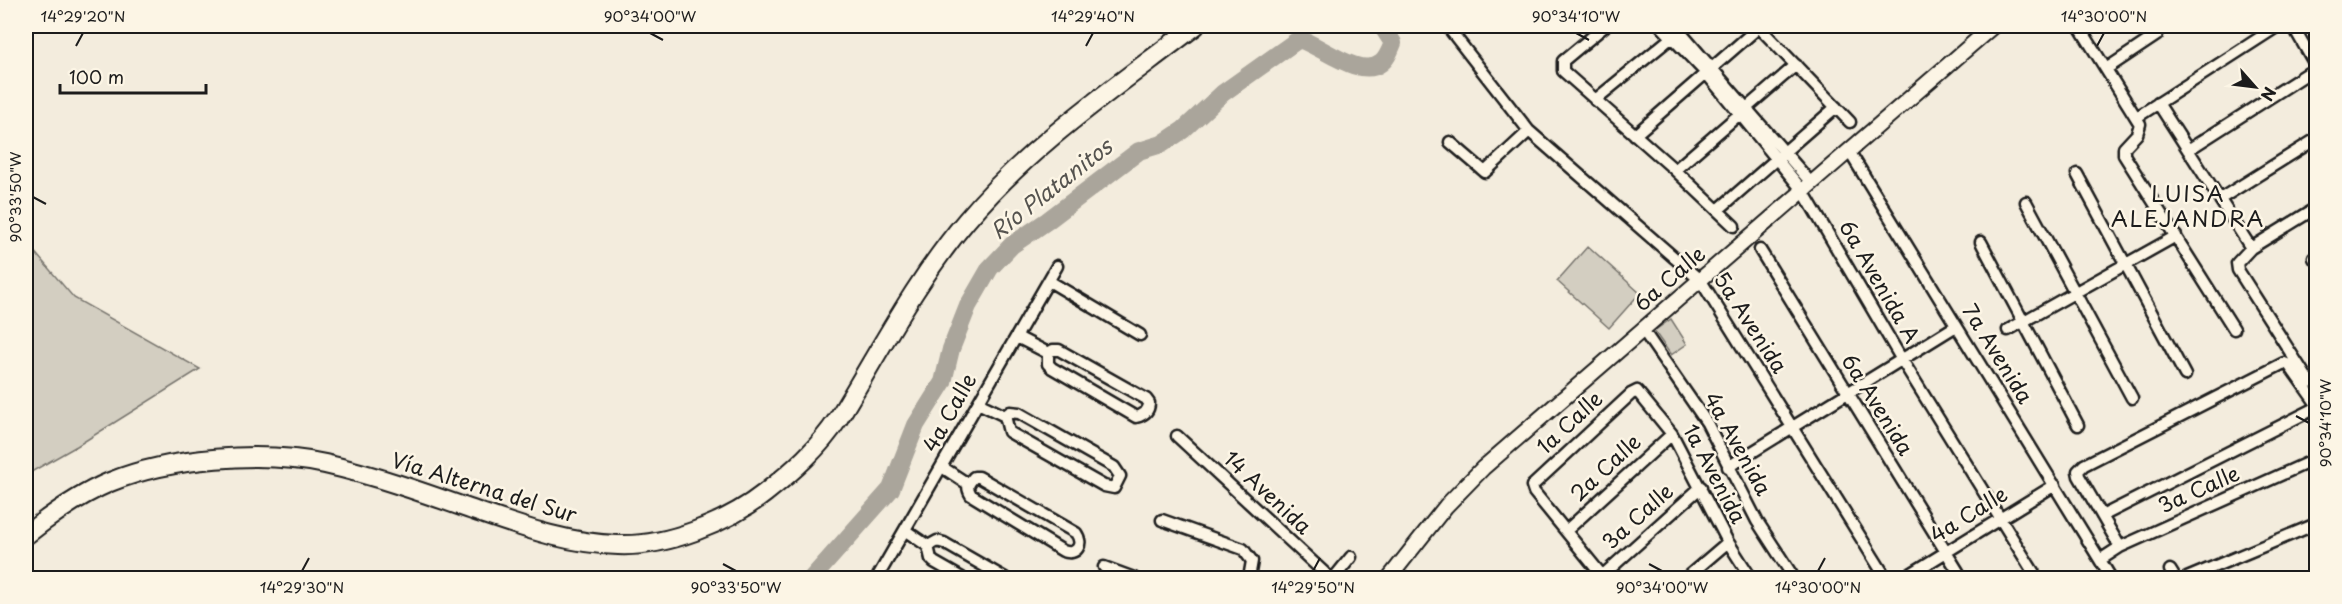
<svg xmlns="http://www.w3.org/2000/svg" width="2342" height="604" font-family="'Playpen Sans',sans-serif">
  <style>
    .green { fill: #d3cec1; stroke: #78756e; stroke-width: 1.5 }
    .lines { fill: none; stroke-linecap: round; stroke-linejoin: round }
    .river { stroke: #aaa59b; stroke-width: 18 }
    .street-casing { stroke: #1c1c1c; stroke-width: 15 }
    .secondary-casing { stroke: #1c1c1c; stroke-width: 18 }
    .highway-casing { stroke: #1c1c1c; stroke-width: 22 }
    .street { stroke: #fcf5e5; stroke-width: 10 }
    .secondary { stroke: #fcf5e5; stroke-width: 14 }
    .highway { stroke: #fcf5e5; stroke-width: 18 }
    .ticks { fill: none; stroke: #1c1c1c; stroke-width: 2 }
    .labels { text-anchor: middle; stroke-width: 5; stroke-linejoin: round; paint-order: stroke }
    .street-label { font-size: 21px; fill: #1c1c1c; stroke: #fcf5e5 }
    .water-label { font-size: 22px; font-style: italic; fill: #55534f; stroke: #fcf5e5 }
    .neighbourhood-label { font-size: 22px; letter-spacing: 1.5px; fill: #1c1c1c; stroke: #fcf5e5 }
    .neatline { fill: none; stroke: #1c1c1c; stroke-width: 2 }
    .ticks-label { font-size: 15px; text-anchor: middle; fill: #1c1c1c }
  </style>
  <rect width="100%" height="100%" fill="#f3ecdd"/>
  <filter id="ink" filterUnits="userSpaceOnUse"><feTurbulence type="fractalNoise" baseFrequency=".0167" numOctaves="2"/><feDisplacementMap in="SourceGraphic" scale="12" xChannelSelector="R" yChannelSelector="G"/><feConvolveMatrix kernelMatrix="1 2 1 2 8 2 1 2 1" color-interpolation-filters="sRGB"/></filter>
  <g filter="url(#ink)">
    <path class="green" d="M 26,242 L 74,298 L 200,369 L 77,446 L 26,475 Z
      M 1588,246 L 1640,293 L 1609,328 L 1557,281 Z
      M 1671,319 L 1687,344 L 1671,355 L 1654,331 Z"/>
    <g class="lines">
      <path class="river" d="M 812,578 L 891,489 L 916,425 L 943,382 L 951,349 L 968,306 L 990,268 L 1012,245 L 1047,221 L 1139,151 L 1162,144 L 1183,130 L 1223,93 L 1299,39 C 1320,45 1360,80 1381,63 C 1387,59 1390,50 1393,43 L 1382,26"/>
      <defs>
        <path id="street" d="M 1447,26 L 1529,131 L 1701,281 L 1886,578
          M 1605,26 L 1563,61 L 1563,71 L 1675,170 L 1734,226
          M 1661,26 L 1706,73 L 1803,191 L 1902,360 L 2037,578
          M 1675,26 L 1812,184
          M 1758,26 L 1850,122
          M 2079,26 L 2140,124 L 2137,134 L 2124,148 L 2124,155 L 2234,329
          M 2293,26 L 2316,66
          M 2106,69 L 2157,35
          M 1595,100 L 1677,33
          M 2158,103 L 2251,248
          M 2137,117 L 2278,26
          M 1635,135 L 1759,27
          M 1450,142 L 1485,172 L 1529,131
          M 2188,150 L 2316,68
          M 1849,151 L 2111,578
          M 1675,170 L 1796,65
          M 2077,174 L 2185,375
          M 2220,199 L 2316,139
          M 2026,202 L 2132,398
          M 1718,210 L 1836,107
          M 1981,242 L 2078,425
          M 1760,250 L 1962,578
          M 2314,258 L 2316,261
          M 1049,281 L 1140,335
          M 1643,330 L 1707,423 L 1757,521 L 1794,578
          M 2008,330 L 2176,236
          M 1017,337 L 1048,353
          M 1053,350 L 1059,350 L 1146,399 L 1149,403 C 1149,411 1144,415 1136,417 L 1052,368 L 1048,364 L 1048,353 Z
          M 2310,383 L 2238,270 L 2237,263 L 2251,248 L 2316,208
          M 978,403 L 1005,416
          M 1010,412 L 1019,413 L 1114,467 L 1120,476 L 1114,488 L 1104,486 L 1009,432 L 1005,416 Z
          M 1177,436 L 1330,578
          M 942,467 L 968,484
          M 1728,467 L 1956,326
          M 974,477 L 979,477 L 1076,533 C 1084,544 1077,556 1063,551 L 971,495 C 966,487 968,484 974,477 Z
          M 2102,516 L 2316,408
          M 1162,520 L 1243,549 L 1252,561 L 1249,578
          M 906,531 L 928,546 L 931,559 L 934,562 L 962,578
          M 1566,531 L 1672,434
          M 928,546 L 937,541 L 944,543 L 1005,578
          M 2120,547 L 2079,476 L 2078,471 L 2084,465 L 2284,363 L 2289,365 L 2316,403
          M 2100,560 L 2120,547 L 2316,459
          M 1104,567 L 1134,578
          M 2170,570 L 2175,578
          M 1602,576 L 1701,487
          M 877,578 L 1057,266
          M 1334,578 L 1351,557
          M 1604,578 L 1534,492 L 1532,486 L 1631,394 L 1637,391 L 1672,434 L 1728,542 L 1751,578
          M 1686,578 L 1728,542
          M 1904,578 L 2055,485
          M 2187,578 L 2316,524"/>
        <path id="secondary" d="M 1389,578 L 1446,506 L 1483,468 L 1993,26"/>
        <path id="highway" d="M 26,535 C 51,515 79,495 110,482 C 169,458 262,450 325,464 C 378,476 430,495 481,513 C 525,528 570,544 618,545 C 666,547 727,523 765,493 C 793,471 819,448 838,419 C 879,352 916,280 967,220 C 1031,144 1116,87 1195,26"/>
      </defs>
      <use href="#street" class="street-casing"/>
      <use href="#secondary" class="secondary-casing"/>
      <use href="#highway" class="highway-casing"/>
      <use href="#street" class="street"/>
      <use href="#secondary" class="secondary"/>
      <use href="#highway" class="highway"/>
    </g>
  </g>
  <path class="ticks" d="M 650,33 L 663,40M 1576,33 L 1589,40M 76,46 L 83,33M 1086,46 L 1093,33M 2097,46 L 2104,33M 33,197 L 46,204M 2296,416 L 2309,423M 723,564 L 736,571M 1649,564 L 1662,571M 302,571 L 309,558M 1313,571 L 1320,558M 1818,571 L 1825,558"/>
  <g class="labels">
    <g class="street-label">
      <text transform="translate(1670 279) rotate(-41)" y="7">6a Calle</text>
      <text transform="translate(1879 282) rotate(60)" y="7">6a Avenida A</text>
      <text transform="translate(1750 323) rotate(57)" y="7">5a Avenida</text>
      <text transform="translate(1997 354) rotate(58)" y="7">7a Avenida</text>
      <text transform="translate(1877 405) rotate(58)" y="7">6a Avenida</text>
      <text transform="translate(950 413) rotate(-61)" y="7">4a Calle</text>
      <text transform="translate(1570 423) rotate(-43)" y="7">1a Calle</text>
      <text transform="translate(1737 444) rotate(61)" y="7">4a Avenida</text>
      <text transform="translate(1606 468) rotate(-43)" y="7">2a Calle</text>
      <text transform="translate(1714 474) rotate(62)" y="7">1a Avenida</text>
      <text transform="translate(484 488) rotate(17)" y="7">Vía Alterna del Sur</text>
      <text transform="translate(2199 490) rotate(-24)" y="7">3a Calle</text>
      <text transform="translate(1267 493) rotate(43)" y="7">14 Avenida</text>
      <text transform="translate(1969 515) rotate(-32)" y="7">4a Calle</text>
      <text transform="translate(1638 517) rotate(-42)" y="7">3a Calle</text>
    </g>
    <g class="water-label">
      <text transform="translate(1051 189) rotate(-38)" y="8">Río Platanitos</text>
    </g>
    <g class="neighbourhood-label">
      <text x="2188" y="202">LUISA<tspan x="2188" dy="25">ALEJANDRA</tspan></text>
    </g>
  </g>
  <rect width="2342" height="604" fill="none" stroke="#fcf5e5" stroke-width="66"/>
  <g transform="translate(2255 87) rotate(118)" stroke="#fcf5e5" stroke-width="4.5" paint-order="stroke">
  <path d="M0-4.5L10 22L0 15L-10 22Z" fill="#1c1c1c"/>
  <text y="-9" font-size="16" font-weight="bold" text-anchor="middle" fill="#1c1c1c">N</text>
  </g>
  <path d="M60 84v9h146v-9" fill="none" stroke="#1c1c1c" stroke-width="3"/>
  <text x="69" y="84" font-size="18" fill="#1c1c1c" stroke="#fcf5e5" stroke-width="4.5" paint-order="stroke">100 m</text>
  <rect x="33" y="33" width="2276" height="538" class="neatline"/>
  <g class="ticks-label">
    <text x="83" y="22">14°29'20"N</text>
    <text x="650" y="22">90°34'00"W</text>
    <text x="1093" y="22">14°29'40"N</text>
    <text x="1576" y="22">90°34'10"W</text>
    <text x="2104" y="22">14°30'00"N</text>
    <text transform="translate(16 197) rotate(-90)" y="5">90°33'50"W</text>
    <text transform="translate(2326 423) rotate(-90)" y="5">90°34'10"W</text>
    <text x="302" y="593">14°29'30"N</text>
    <text x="736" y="593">90°33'50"W</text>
    <text x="1313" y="593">14°29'50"N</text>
    <text x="1662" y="593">90°34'00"W</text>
    <text x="1818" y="593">14°30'00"N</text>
  </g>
</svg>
